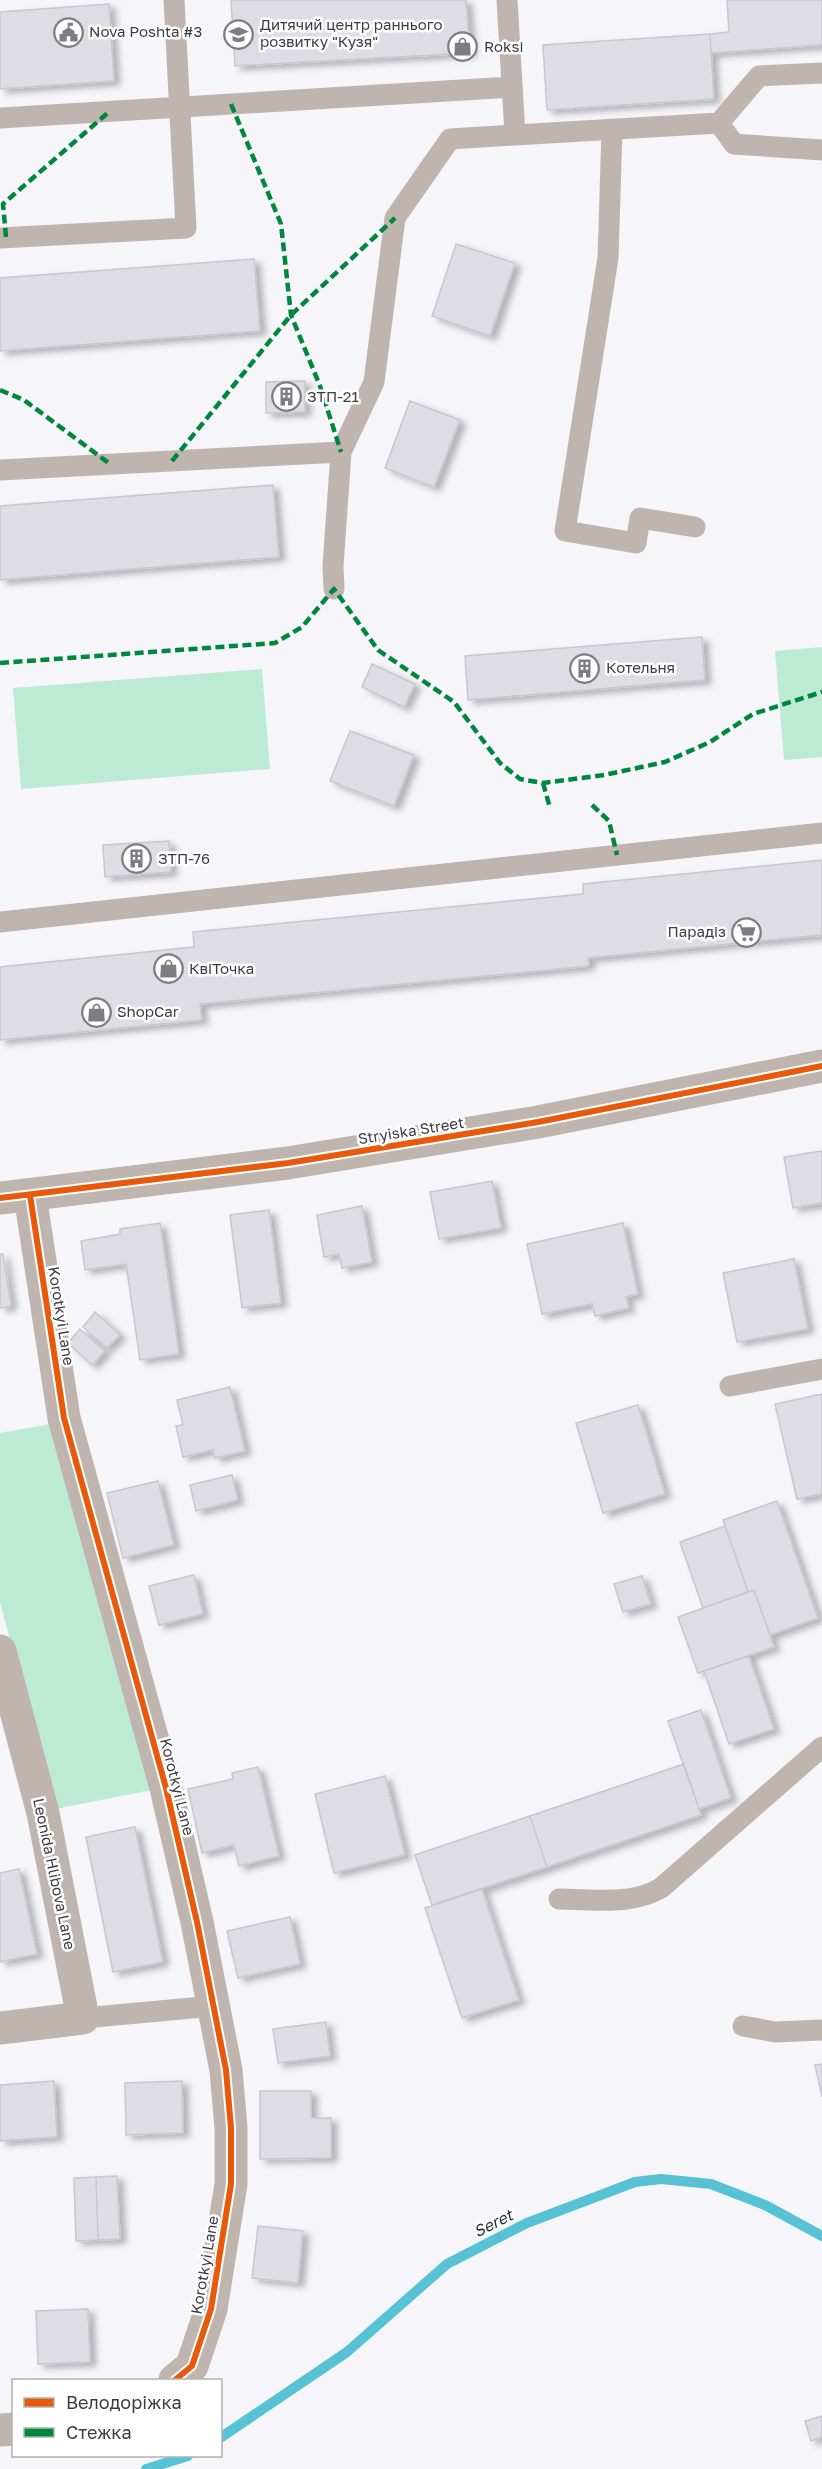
<svg xmlns="http://www.w3.org/2000/svg" width="822" height="2469" font-family="'Golos Text',sans-serif">
  <style>
    .green { fill: #bcead5 }
    .lines { fill: none; stroke-linecap: round; stroke-linejoin: round }
    .stream { stroke: #56c2d4; stroke-width: 10 }
    .building { fill: #dfdde4; stroke: #c8c7cd; stroke-width: 1.5; filter: url(#shadow) }
    .lane { stroke: #c0b4af; stroke-width: 21 }
    .street { stroke: #c0b4af; stroke-width: 33 }
    .secondary { stroke: #bfb4ae; stroke-width: 33 }
    .quiet { stroke: #00873e; stroke-width: 4.5; stroke-dasharray: 9 4.5; stroke-linecap: butt }
    .cycleway-casing { stroke: #fff; stroke-width: 10 }
    .cycleway { stroke: #e8590c; stroke-width: 6 }
    .labels { text-anchor: middle; stroke-width: 5; stroke-linejoin: round; paint-order: stroke }
    .poi-label { font-size: 15px; fill: #3d3b44; stroke: #fff; text-anchor: start }
    .street-label { font-size: 15px; fill: #3d3b44; stroke: #fff }
    .water-label { font-size: 16px; font-style: italic; fill: #1f353a; stroke: #fff }
  </style>
  <defs>
    <filter id="shadow"><feDropShadow dx="6" dy="4" stdDeviation="3" flood-color="#0004"/></filter>
  </defs>
  <rect width="100%" height="100%" fill="#f6f5fa"/>
  <path class="green" d="M 822,647 L 822,757 L 784,760 L 775,651 Z
    M 262,669 L 270,769 L 21,789 L 13,688 Z
    M 51,1424 L 152,1790 L 55,1809 L 0,1602 L 0,1433 Z"/>
  <g class="lines">
    <path class="stream" d="M 220,2438 L 347,2352 L 447,2264 L 527,2223 L 635,2182 L 661,2179 L 711,2184 L 765,2205 L 822,2236
      M 146,2469 L 188,2456"/>
  </g>
  <path class="building" d="M 231,0 L 466,0 L 470,53 L 235,66 Z
    M 727,0 L 822,0 L 822,45 L 711,53 L 710,34 L 729,32 Z
    M 109,4 L 114,81 L 0,89 L 0,12 Z
    M 710,34 L 714,99 L 547,110 L 543,45 Z
    M 456,244 L 515,263 L 490,336 L 432,316 Z
    M 254,259 L 260,331 L 0,351 L 0,278 Z
    M 305,381 L 305,412 L 266,413 L 266,382 Z
    M 410,401 L 460,420 L 434,487 L 385,468 Z
    M 273,485 L 279,557 L 0,580 L 0,506 Z
    M 702,637 L 705,680 L 468,700 L 465,656 Z
    M 372,664 L 415,684 L 404,707 L 362,687 Z
    M 350,731 L 414,755 L 394,806 L 330,781 Z
    M 169,841 L 171,872 L 105,877 L 103,845 Z
    M 822,860 L 822,935 L 588,958 L 589,966 L 200,1004 L 202,1020 L 0,1040 L 0,967 L 194,947 L 193,932 L 583,894 L 583,884 Z
    M 822,1151 L 822,1203 L 793,1208 L 784,1157 Z
    M 492,1181 L 501,1228 L 439,1239 L 430,1192 Z
    M 362,1206 L 372,1262 L 342,1268 L 339,1254 L 324,1257 L 317,1215 Z
    M 269,1210 L 281,1303 L 242,1308 L 230,1215 Z
    M 160,1223 L 179,1354 L 140,1360 L 126,1264 L 85,1270 L 81,1241 L 120,1234 L 120,1229 Z
    M 623,1223 L 638,1294 L 626,1297 L 629,1308 L 595,1316 L 592,1304 L 542,1314 L 527,1244 Z
    M 0,1254 L 3,1254 L 11,1306 L 0,1308 Z
    M 794,1259 L 808,1329 L 737,1342 L 723,1273 Z
    M 95,1312 L 120,1335 L 107,1348 L 83,1327 Z
    M 80,1329 L 105,1351 L 92,1365 L 68,1343 Z
    M 230,1387 L 245,1451 L 215,1458 L 213,1450 L 183,1457 L 176,1426 L 183,1425 L 177,1400 Z
    M 822,1394 L 822,1494 L 797,1499 L 775,1404 Z
    M 638,1405 L 665,1494 L 603,1513 L 576,1423 Z
    M 232,1475 L 238,1500 L 196,1511 L 190,1485 Z
    M 158,1481 L 174,1545 L 123,1558 L 107,1493 Z
    M 777,1501 L 818,1618 L 770,1635 L 754,1590 L 748,1592 L 723,1520 Z
    M 725,1526 L 748,1592 L 703,1608 L 680,1542 Z
    M 194,1575 L 203,1614 L 159,1625 L 149,1586 Z
    M 642,1576 L 651,1604 L 623,1612 L 614,1584 Z
    M 754,1590 L 774,1647 L 698,1673 L 678,1617 Z
    M 749,1656 L 774,1729 L 729,1744 L 704,1671 Z
    M 701,1710 L 731,1798 L 699,1809 L 668,1721 Z
    M 684,1764 L 701,1815 L 547,1867 L 530,1816 Z
    M 258,1767 L 279,1856 L 239,1866 L 234,1845 L 202,1853 L 188,1789 L 233,1779 L 232,1773 Z
    M 385,1776 L 405,1855 L 334,1873 L 315,1794 Z
    M 530,1816 L 547,1867 L 432,1905 L 415,1855 Z
    M 135,1827 L 163,1962 L 113,1972 L 86,1837 Z
    M 19,1869 L 37,1954 L 0,1962 L 0,1873 Z
    M 482,1889 L 519,2000 L 462,2018 L 425,1908 Z
    M 290,1917 L 300,1964 L 238,1978 L 227,1931 Z
    M 326,2022 L 330,2056 L 278,2063 L 273,2029 Z
    M 822,2064 L 822,2097 L 815,2065 Z
    M 54,2081 L 57,2137 L 0,2141 L 0,2085 Z
    M 182,2081 L 183,2133 L 126,2135 L 125,2083 Z
    M 260,2091 L 311,2091 L 311,2118 L 331,2118 L 331,2158 L 260,2159 Z
    M 117,2176 L 120,2239 L 98,2240 L 96,2177 Z
    M 96,2177 L 98,2240 L 76,2241 L 74,2178 Z
    M 258,2226 L 303,2231 L 298,2283 L 252,2278 Z
    M 88,2309 L 90,2362 L 38,2364 L 36,2311 Z
    M 822,2416 L 822,2437 L 811,2441 L 805,2421 Z"/>
  <g class="lines">
    <path class="lane" d="M 0,118 L 512,87
      M 719,123 L 734,144 L 822,150
      M 612,130 L 608,258 L 565,531 L 636,543 L 640,518 L 695,527
      M 515,135 L 719,123 L 759,76 L 822,73
      M 0,238 L 186,228 L 174,0
      M 0,470 L 341,452 L 374,382 L 395,218 L 450,139 L 515,135 L 507,0
      M 334,589 L 333,566 L 341,452
      M 0,922 L 822,833
      M 730,1386 L 822,1369
      M 559,1899 C 594,1899 630,1906 661,1888 L 822,1747
      M 83,2018 L 214,2006
      M 743,2026 L 775,2032 L 822,2030"/>
    <path class="street" d="M 30,1195 L 64,1418 L 166,1788 L 197,1922 L 226,2070 L 231,2128 L 231,2184 L 211,2309 L 192,2366 L 175,2380
      M 0,1651 L 43,1813 L 83,2018 L 0,2028
      M 0,2430 L 14,2429"/>
    <path class="secondary" d="M 0,1198 L 288,1163 L 538,1122 L 822,1066"/>
    <path class="quiet" d="M 231,104 L 281,224 L 291,315 L 320,386 L 341,452
      M 6,237 L 3,204 L 110,111
      M 0,390 L 24,400 L 110,464
      M 172,461 L 291,315 L 395,218
      M 0,663 L 275,643 L 302,627 L 334,589 L 378,650 L 454,702 L 500,763 L 520,779 L 543,783 L 604,775 L 665,762 L 710,742 L 753,714 L 822,692
      M 543,783 L 550,808
      M 592,805 L 609,821 L 617,855"/>
    <defs>
      <path id="cycleway" d="M 30,1195 L 64,1418 L 166,1788 L 197,1922 L 226,2070 L 231,2128 L 231,2184 L 211,2309 L 192,2366 L 175,2380
        M 0,1198 L 288,1163 L 538,1122 L 822,1066"/>
    </defs>
    <use href="#cycleway" class="cycleway-casing"/>
    <use href="#cycleway" class="cycleway"/>
  </g>
  <defs>
    <symbol id="civic-ring" viewBox="-11 -11 22 22"><circle r="9.5" fill="#fff" stroke="#7e7c84" stroke-width="1.5"/><path d="M-.6-6.5H3V-4.5H.6V-3L4-1V1h2V6H-6V1h2V-1L-.6-3ZM-1.2 2.5V6h2.4V2.5Z" fill="#7e7c84"/></symbol>
    <symbol id="school-ring" viewBox="-11 -11 22 22"><circle r="9.5" fill="#fff" stroke="#7e7c84" stroke-width="1.5"/><path d="M0-5L7-2L0 1L-7-2ZM-4 1L0 2.5L4 1V4Q0 6-4 4Z" fill="#7e7c84"/></symbol>
    <symbol id="shop-ring" viewBox="-11 -11 22 22"><circle r="9.5" fill="#fff" stroke="#7e7c84" stroke-width="1.5"/><path d="M-5-2.5h2.3a2.7 3.5 0 0 1 5.4 0H5L5.5 6h-11ZM-1.5-2.5h3a1.5 2.3 0 0 0-3 0Z" fill="#7e7c84"/></symbol>
    <symbol id="building-ring" viewBox="-11 -11 22 22"><circle r="9.5" fill="#fff" stroke="#7e7c84" stroke-width="1.5"/><path d="M-4-6H4V6H1V3H-1V6H-4ZM-2.5-4.3h1.7v1.8h-1.7ZM.8-4.3h1.7v1.8H.8ZM-2.5-1h1.7V.8h-1.7ZM.8-1h1.7V.8H.8Z" fill="#7e7c84"/></symbol>
    <symbol id="supermarket-ring" viewBox="-11 -11 22 22"><circle r="9.5" fill="#fff" stroke="#7e7c84" stroke-width="1.5"/><path d="M-6-5.5h2.5l.6 2H6L4.5 2H-2.5L-4.4-4H-6ZM-1.5 3.2a1.3 1.3 0 1 0 .1 0ZM3 3.2a1.3 1.3 0 1 0 .1 0Z" fill="#7e7c84"/></symbol>
  </defs>
  <g fill-rule="evenodd">
    <use href="#civic-ring" x="52" y="16" width="33" height="33"/>
    <use href="#school-ring" x="222" y="18" width="33" height="33"/>
    <use href="#shop-ring" x="446" y="30" width="33" height="33"/>
    <use href="#building-ring" x="270" y="380" width="33" height="33"/>
    <use href="#building-ring" x="568" y="652" width="33" height="33"/>
    <use href="#building-ring" x="120" y="842" width="33" height="33"/>
    <use href="#supermarket-ring" x="730" y="916" width="33" height="33"/>
    <use href="#shop-ring" x="152" y="952" width="33" height="33"/>
    <use href="#shop-ring" x="80" y="996" width="33" height="33"/>
  </g>
  <g class="labels">
    <g class="poi-label">
      <text x="260" y="30">Дитячий центр раннього<tspan x="260" dy="17">розвитку "Кузя"</tspan></text>
      <text x="89" y="37">Nova Poshta #3</text>
      <text x="484" y="52">Roksi</text>
      <text x="307" y="402">ЗТП-21</text>
      <text x="606" y="673">Котельня</text>
      <text x="158" y="864">ЗТП-76</text>
      <text x="726" y="937" text-anchor="end">Парадіз</text>
      <text x="189" y="974">КвіТочка</text>
      <text x="117" y="1017">ShopCar</text>
    </g>
    <g class="street-label">
      <text transform="translate(411 1131) rotate(-9)" y="5">Stryiska Street</text>
      <text transform="translate(61 1316) rotate(81)" y="5">Korotkyi Lane</text>
      <text transform="translate(177 1787) rotate(76)" y="5">Korotkyi Lane</text>
      <text transform="translate(54 1874) rotate(78)" y="5">Leonida Hlibova Lane</text>
      <text transform="translate(205 2265) rotate(-80)" y="5">Korotkyi Lane</text>
    </g>
    <g class="water-label">
      <text transform="translate(493 2223) rotate(-27)" y="6">Seret</text>
    </g>
  </g>
  <rect x="12" y="2379" width="210" height="78" fill="#ffffff" stroke="#b1b1b4" stroke-width="1.5"/>
  <rect x="24" y="2398" width="30" height="9" fill="#e8590c" stroke="#b1b1b4" stroke-width="1.5"/>
  <text x="66" y="2409" font-size="18" fill="#3d3b44">Велодоріжка</text>
  <rect x="24" y="2428" width="30" height="9" fill="#00873e" stroke="#b1b1b4" stroke-width="1.5"/>
  <text x="66" y="2439" font-size="18" fill="#3d3b44">Стежка</text>
</svg>
